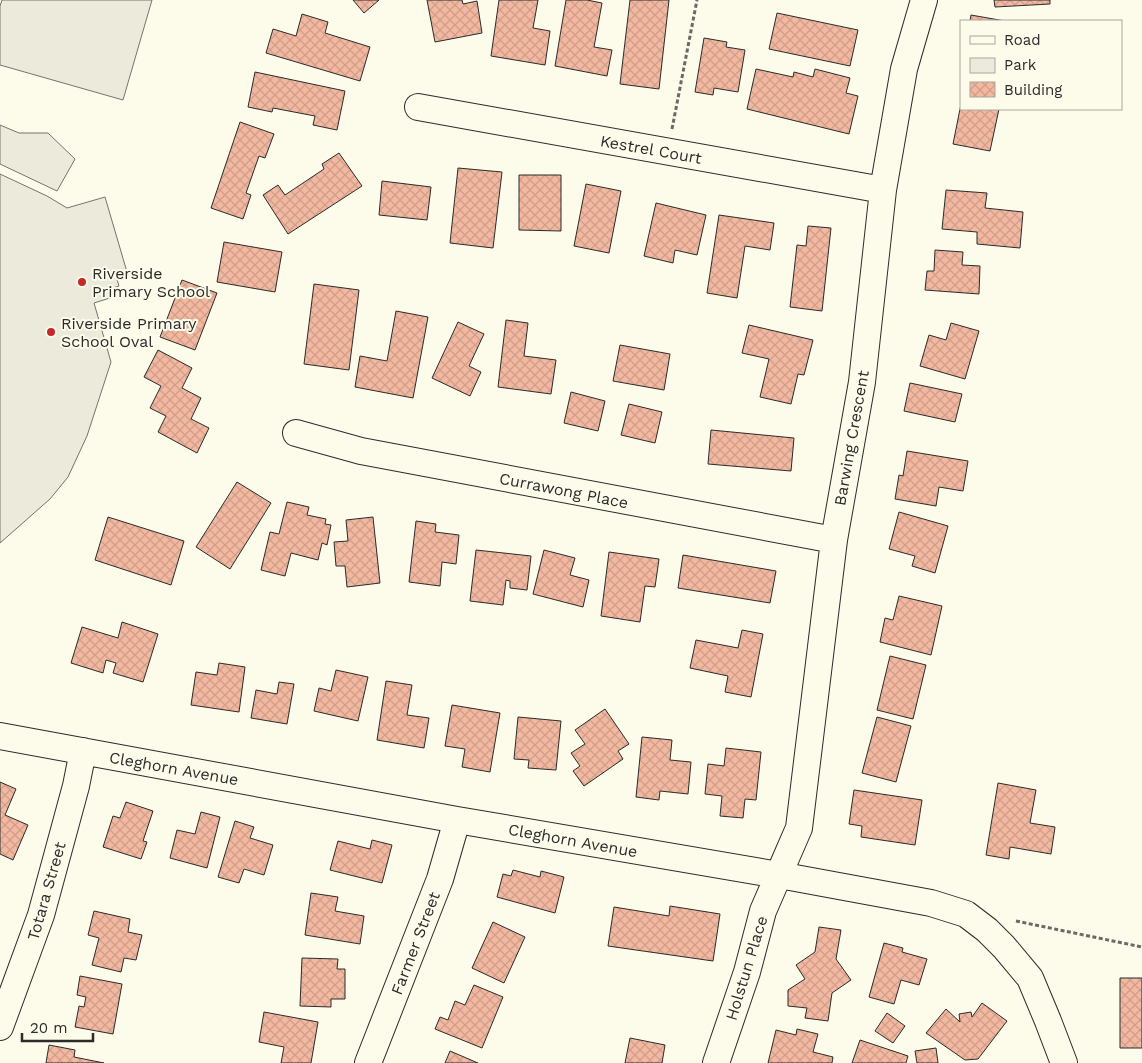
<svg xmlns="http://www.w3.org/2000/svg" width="1142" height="1063" font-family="'Work Sans',sans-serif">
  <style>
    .green { fill: #ecebdb; stroke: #74746e }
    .building { fill: url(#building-cross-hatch); stroke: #2b2b2b }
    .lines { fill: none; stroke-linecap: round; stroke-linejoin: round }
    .minor-casing { stroke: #2b2b2b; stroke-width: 28 }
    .path { stroke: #6a6964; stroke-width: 3; stroke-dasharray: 4 2.5; stroke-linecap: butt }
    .minor { stroke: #fdfbea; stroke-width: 26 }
    .poi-dot { fill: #c62828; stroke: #fdfbea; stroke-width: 2 }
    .labels { text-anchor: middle; stroke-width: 4; stroke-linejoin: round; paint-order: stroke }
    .street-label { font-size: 16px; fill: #2b2b2b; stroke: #fdfbea }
    .poi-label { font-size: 16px; fill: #2b2b2b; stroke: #fdfbea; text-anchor: start }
  </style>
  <defs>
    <pattern id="building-cross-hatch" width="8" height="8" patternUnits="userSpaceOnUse" patternTransform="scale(1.25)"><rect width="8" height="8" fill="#f2b8a0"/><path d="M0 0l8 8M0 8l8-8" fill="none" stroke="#d09e8a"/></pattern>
  </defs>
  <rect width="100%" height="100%" fill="#fdfbea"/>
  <path class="green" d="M 2,0 L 152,0 L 123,100 L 0,65 L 0,6 Z
    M 0,125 L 19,133 L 48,133 L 75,159 L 57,191 L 0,164 Z
    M 0,174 L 47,196 L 67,208 L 105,197 L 127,272 L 116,276 L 119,286 L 110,289 L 113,297 L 94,303 L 111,362 L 87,436 L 68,477 L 50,499 L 0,543 Z"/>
  <path class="building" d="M 353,0 L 379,0 L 364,13 Z
    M 427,0 L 462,0 L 463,4 L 477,1 L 482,33 L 435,42 Z
    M 499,0 L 538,0 L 533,28 L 550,31 L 545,65 L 491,56 Z
    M 566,0 L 587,0 L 602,3 L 594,47 L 612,50 L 607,76 L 555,66 Z
    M 630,0 L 669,0 L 659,89 L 620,84 Z
    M 994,0 L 1050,0 L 1050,4 L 995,7 Z
    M 777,13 L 858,30 L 850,66 L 769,49 Z
    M 302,14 L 328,22 L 325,33 L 370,47 L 360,81 L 266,53 L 273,29 L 296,36 Z
    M 971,15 L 1005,21 L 970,21 Z
    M 704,38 L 727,42 L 726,47 L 745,50 L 738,92 L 714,88 L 713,95 L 695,92 Z
    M 756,69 L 793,77 L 794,72 L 813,77 L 815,69 L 850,78 L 846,93 L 858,96 L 849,134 L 747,109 Z
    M 255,72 L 345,91 L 337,130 L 313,125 L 315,116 L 273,108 L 272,112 L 248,107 Z
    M 961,104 L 961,109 L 999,109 L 990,151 L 953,144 Z
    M 240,122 L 274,134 L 265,158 L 259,156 L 246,193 L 251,195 L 243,219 L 211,208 Z
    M 339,153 L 362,186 L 288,234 L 263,195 L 278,185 L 285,195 L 324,169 L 322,164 Z
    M 458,168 L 502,172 L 493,248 L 450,243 Z
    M 519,175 L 561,175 L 561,231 L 519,230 Z
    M 382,181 L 431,187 L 427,220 L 379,215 Z
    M 586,184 L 621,191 L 609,253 L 574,246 Z
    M 946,190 L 987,193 L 985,208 L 1023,212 L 1020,248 L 977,244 L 977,232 L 942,229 Z
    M 656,203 L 706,215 L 697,255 L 675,250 L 673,263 L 644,256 Z
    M 719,215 L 774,223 L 770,250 L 745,246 L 737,298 L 707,293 Z
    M 808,226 L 831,228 L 822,311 L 790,307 L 797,245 L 806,246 Z
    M 224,242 L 282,252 L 275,292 L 217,282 Z
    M 935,250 L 963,252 L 962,265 L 980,266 L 979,294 L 925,290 L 927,271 L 934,271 Z
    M 182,280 L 217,293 L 195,350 L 160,337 Z
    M 314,284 L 359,290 L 349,370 L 304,364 Z
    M 396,311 L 428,317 L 413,398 L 355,387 L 360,356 L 387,361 Z
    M 506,320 L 528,323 L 524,356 L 556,360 L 551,394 L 498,387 Z
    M 458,322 L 484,334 L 469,366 L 481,372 L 470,396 L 432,378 Z
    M 951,323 L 979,331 L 965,379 L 920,366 L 929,335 L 946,340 Z
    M 749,325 L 813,340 L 804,375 L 798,374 L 791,404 L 760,397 L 769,359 L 742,353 Z
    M 620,345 L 670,354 L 664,390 L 613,381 Z
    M 158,350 L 192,368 L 182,388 L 201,398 L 191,419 L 209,428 L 197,453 L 158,432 L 166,416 L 150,408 L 161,386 L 144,377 Z
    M 910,383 L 962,394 L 955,422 L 904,411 Z
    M 571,392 L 605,401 L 598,431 L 564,423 Z
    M 629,404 L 662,412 L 655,443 L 621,435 Z
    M 711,430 L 794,438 L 791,471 L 708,464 Z
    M 907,451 L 968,461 L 963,491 L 939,487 L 936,506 L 895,499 L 899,475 L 903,476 Z
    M 237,482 L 271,503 L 230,569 L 196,547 Z
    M 287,502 L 309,507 L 307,515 L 326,519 L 325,524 L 331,525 L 327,545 L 322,543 L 318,560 L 291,553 L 285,576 L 261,570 L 270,532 L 279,534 Z
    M 899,512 L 948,526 L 935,573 L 912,566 L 915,556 L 889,549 Z
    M 108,517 L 184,541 L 171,585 L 95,560 Z
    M 373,517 L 380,583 L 347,587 L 345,566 L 336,566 L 334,542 L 348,541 L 346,520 Z
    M 416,521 L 436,524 L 435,532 L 459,535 L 456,564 L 442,562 L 440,586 L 409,582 Z
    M 476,550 L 531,556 L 527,590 L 510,588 L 510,581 L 506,580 L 503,605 L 470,601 Z
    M 544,550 L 575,558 L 570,575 L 589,580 L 583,607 L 533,594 Z
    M 609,552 L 659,559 L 655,587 L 645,586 L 640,622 L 601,616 Z
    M 683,555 L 776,571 L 770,603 L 678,588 Z
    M 899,596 L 942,606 L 931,655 L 880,642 L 885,618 L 893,620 Z
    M 122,622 L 158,634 L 143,682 L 113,673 L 116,663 L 106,660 L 103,673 L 71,663 L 82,627 L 118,638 Z
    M 742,630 L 763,634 L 751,697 L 725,692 L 728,676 L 690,668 L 696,640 L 738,648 Z
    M 890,656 L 926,665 L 913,719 L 877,710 Z
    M 219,663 L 245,667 L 239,712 L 191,705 L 196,672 L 217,675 Z
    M 336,670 L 368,677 L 358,721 L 314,711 L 319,688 L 331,691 Z
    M 386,681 L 412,685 L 407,715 L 429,718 L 424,748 L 377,740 Z
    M 279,682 L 294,684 L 287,724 L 251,718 L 256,690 L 277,694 Z
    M 452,705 L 500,713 L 490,772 L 462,767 L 465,749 L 445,746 Z
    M 605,709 L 629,744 L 618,751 L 623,759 L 584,786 L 573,771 L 580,766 L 571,753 L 585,744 L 575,730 Z
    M 518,717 L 561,721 L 556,770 L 528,768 L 529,760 L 514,759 Z
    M 877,717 L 911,726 L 896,782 L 862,773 Z
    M 642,737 L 672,740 L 670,760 L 691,762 L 688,794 L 660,791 L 659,800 L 636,797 Z
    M 726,748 L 761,752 L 756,800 L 745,799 L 743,818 L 720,816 L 722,796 L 705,794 L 708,764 L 724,766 Z
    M 0,782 L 16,789 L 5,815 L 28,825 L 13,860 L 0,854 Z
    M 998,783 L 1036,790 L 1030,823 L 1055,827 L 1051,854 L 1010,847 L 1009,859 L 986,855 Z
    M 854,790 L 922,800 L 915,845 L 861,837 L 862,826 L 849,824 Z
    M 126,802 L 153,811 L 143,841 L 147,842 L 141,859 L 103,847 L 113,816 L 120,818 Z
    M 201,812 L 220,817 L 207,868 L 170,858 L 177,830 L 195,834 Z
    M 235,821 L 254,827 L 250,838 L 273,845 L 264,875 L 244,869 L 239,883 L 218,877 Z
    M 372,840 L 392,845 L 382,883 L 330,870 L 338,841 L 370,849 Z
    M 513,870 L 540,877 L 541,871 L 564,877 L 555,913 L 497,897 L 503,874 L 511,876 Z
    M 311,893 L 338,897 L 335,911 L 364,916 L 360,944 L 305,935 Z
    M 670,906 L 720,914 L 713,961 L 608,946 L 614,907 L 669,916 Z
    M 94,911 L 130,919 L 128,932 L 142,935 L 136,960 L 124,958 L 121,972 L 92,965 L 99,938 L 88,935 Z
    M 493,922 L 525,937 L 504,983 L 472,968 Z
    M 819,927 L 841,930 L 836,959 L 851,980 L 832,993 L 828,1021 L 805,1018 L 807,1008 L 788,1006 L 788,990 L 805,979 L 796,965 L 815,952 Z
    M 884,943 L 903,948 L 902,952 L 927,959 L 919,985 L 901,980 L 894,1004 L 869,997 Z
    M 302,958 L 338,959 L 337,969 L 345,969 L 345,999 L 331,999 L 331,1007 L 300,1006 Z
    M 80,976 L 122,984 L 113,1034 L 75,1027 L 79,1006 L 84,1007 L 86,997 L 77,995 Z
    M 1120,978 L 1142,978 L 1142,1048 L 1120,1048 Z
    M 474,985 L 503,997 L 482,1048 L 435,1029 L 440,1017 L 448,1020 L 455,1001 L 465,1005 Z
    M 982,1003 L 1007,1021 L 978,1059 L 965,1060 L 926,1033 L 946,1009 L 960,1022 L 959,1014 L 971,1012 L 972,1017 Z
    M 264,1012 L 318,1022 L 311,1063 L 281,1063 L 284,1047 L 259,1042 Z
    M 887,1013 L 905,1026 L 893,1043 L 875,1031 Z
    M 797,1029 L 818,1034 L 813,1052 L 833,1057 L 832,1063 L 768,1063 L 776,1030 L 796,1035 Z
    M 630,1038 L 665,1045 L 662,1063 L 625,1063 Z
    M 860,1040 L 908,1056 L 906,1063 L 852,1063 Z
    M 49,1045 L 75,1050 L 74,1057 L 104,1063 L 46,1063 Z
    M 936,1048 L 938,1063 L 917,1063 L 915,1051 Z
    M 450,1051 L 478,1063 L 445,1063 Z"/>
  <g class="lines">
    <defs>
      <path id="minor" d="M 418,107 L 883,190
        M 296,433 L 361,451 L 834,540
        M 0,736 L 457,820 L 779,875 L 931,903 L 966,914 L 987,930 L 1004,947 L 1030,978 L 1048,1021 L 1064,1063
        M 0,1027 L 41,915 L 76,786 L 83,751
        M 368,1063 L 440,879 L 457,820
        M 716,1063 L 747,972 L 763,911 L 799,828 L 834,540 L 862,382 L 883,190 L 904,69 L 924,0"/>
    </defs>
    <use href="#minor" class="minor-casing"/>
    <path class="path" d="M 672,129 L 697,0
      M 1016,921 L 1142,947"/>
    <use href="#minor" class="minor"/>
  </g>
  <g class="poi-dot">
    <circle cx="82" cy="282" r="5"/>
    <circle cx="51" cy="332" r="5"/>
  </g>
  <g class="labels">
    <g class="street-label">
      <text transform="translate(651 149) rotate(10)" y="6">Kestrel Court</text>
      <text transform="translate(851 438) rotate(-80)" y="6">Barwing Crescent</text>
      <text transform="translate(564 490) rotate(11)" y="6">Currawong Place</text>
      <text transform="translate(174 768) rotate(10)" y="6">Cleghorn Avenue</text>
      <text transform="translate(573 840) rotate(10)" y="6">Cleghorn Avenue</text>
      <text transform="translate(46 891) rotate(-74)" y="6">Totara Street</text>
      <text transform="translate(415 943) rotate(-69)" y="6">Farmer Street</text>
      <text transform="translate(746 968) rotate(-73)" y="6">Holstun Place</text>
    </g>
    <g class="poi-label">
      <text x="92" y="279">Riverside<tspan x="92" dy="18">Primary School</tspan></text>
      <text x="61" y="329">Riverside Primary<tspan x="61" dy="18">School Oval</tspan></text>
    </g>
  </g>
  <rect x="960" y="20" width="162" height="90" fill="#fdfbea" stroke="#a9a89e"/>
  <rect x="970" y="36" width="25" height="8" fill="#fdfbea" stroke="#a9a89e"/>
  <text x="1004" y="45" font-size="15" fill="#2b2b2b">Road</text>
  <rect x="970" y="58" width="25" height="15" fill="#ecebdb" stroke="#a9a89e"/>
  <text x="1004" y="70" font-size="15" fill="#2b2b2b">Park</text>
  <rect x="970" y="82" width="25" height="15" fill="url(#building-cross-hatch)" stroke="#a9a89e"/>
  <text x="1004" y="95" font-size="15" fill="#2b2b2b">Building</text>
  <path d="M22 1033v8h71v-8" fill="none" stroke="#2b2b2b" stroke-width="2.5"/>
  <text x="30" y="1033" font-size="15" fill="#2b2b2b" stroke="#fdfbea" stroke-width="4" paint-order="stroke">20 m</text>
</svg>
